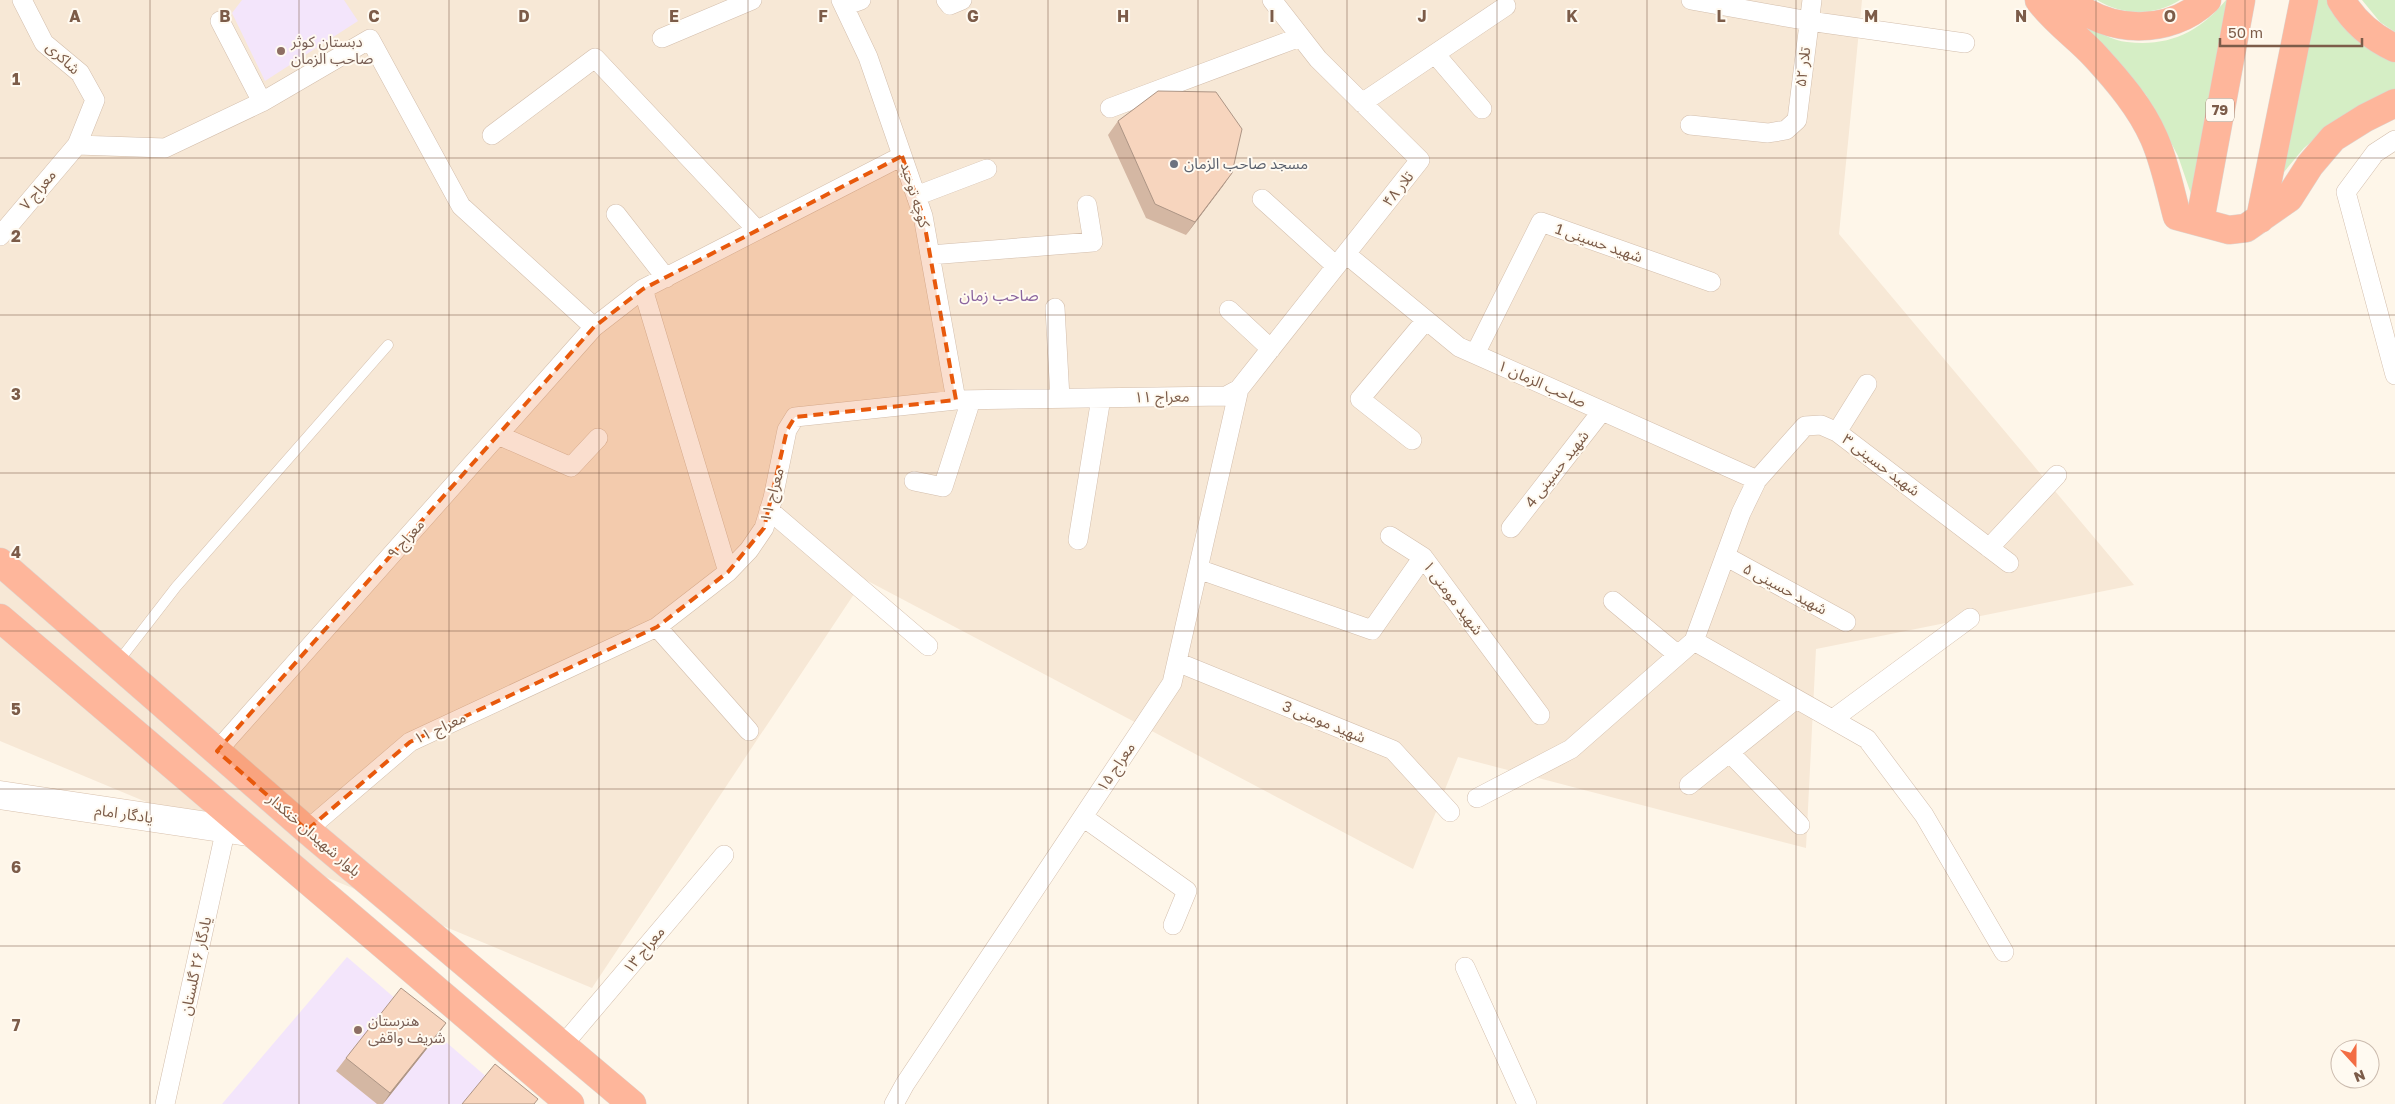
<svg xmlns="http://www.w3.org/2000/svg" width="2395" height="1104" font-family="'Golos Text','Noto Sans Arabic',sans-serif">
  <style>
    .residential { fill: #f7e8d6 }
    .education { fill: #f3e5fb }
    .green { fill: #d5eec5 }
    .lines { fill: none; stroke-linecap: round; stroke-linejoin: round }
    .lane-casing { stroke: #d3beac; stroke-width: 11 }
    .street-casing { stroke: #d3beac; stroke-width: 20 }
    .secondary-casing { stroke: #d8c0ac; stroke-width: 29 }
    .highway-casing { stroke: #ddd5d0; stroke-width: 29 }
    .lane { stroke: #fff; stroke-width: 10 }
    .street { stroke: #fff; stroke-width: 19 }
    .secondary { stroke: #fff; stroke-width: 28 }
    .highway { stroke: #feb69b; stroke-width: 28 }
    .wall { fill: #d4b7a3 }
    .shaded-wall { fill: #ad9585 }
    .building { fill: #f7d5be; stroke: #ad9585 }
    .marked { fill: #e8590c; fill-opacity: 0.2; stroke: #e8590c; stroke-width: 4; stroke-dasharray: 10 6; stroke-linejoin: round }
    .grid { fill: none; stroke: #7c5c49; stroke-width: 1; stroke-opacity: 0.55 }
    .education-dot { fill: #8d6e63; stroke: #fffaf1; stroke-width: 2 }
    .worship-dot { fill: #6b7280; stroke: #fffaf1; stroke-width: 2 }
    .labels { text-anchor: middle; stroke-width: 4; stroke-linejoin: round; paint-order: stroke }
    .shield { fill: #fffaf1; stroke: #a38b7b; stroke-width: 1 }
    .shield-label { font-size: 14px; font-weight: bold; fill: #7c5c49 }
    .education-label { font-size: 15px; fill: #785e54; stroke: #fffaf1; text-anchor: start }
    .street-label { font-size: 15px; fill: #7c5c49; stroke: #fffaf1 }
    .worship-label { font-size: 15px; fill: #5b616d; stroke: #fffaf1; text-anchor: start }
    .neighbourhood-label { font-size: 16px; fill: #8c659f; stroke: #fffaf1 }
    .grid-label { font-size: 16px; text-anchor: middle; font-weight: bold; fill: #7c5c49; stroke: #fffaf1; stroke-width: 4; stroke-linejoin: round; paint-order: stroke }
  </style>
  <rect width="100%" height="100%" fill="#fef6e9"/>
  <path class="residential" d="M 0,0 L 1862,0 L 1839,234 L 2134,585 L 1816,649 L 1806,848 L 1458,757 L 1413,869 L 864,579 L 592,988 L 0,741 Z"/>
  <path class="education" d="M 242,0 L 344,0 L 358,21 L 265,81 L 232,13 Z
    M 347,957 L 518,1104 L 222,1104 Z"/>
  <path class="green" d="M 2097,0 L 2180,0 C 2155,16 2123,16 2097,0 Z
    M 2226,0 L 2229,0 L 2191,194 L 2178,156 L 2146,95 L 2084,26 C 2097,31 2113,41 2127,42 C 2169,47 2200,32 2226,0 Z
    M 2317,0 L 2329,0 L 2395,60 L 2395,90 L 2326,129 L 2304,148 L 2279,178 Z
    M 2362,0 L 2395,0 L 2395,32 L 2380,22 Z"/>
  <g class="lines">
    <defs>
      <path id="lane" d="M 118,662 L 176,587 L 388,345"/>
      <path id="street" d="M 841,0 L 868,57 L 923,216 L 956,400
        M 946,0 L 950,5 L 962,0
        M 1691,0 L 1809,21 L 1965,43
        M 844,6 L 861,0
        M 220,21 L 262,102
        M 662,38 L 752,0
        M 1435,54 L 1482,109
        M 1362,103 L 1506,6
        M 1110,108 L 1300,37
        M 1690,125 L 1768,133 L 1786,130 L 1797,120 L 1812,0
        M 492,135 L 595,58 L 757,230
        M 2395,140 L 2375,153 L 2346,192 L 2395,375
        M 77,145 L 165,148 L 262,102 L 370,39 L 461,206 L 594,327 L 643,289 L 902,156
        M 916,196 L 987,169
        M 1262,199 L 1336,266
        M 616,214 L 666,278
        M 0,236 L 77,145 L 95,100 L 80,73 L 44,43 L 22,0
        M 1346,254 L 1459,347 L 1757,480
        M 930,255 L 1093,242 L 1087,205
        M 643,289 L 728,572
        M 1055,308 L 1060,398
        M 1229,310 L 1271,349
        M 1475,354 L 1541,222 L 1711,282
        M 1837,432 L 1867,384
        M 498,435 L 571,467 L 598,438
        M 1412,440 L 1360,399 L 1426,320
        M 914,481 L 943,487 L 971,400
        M 769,510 L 928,646
        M 1511,528 L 1602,411
        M 1390,536 L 1423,557
        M 1078,540 L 1101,398
        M 1989,548 L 2057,475
        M 1725,556 L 1846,622
        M 1198,569 L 1372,630 L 1423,557 L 1540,715
        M 1613,601 L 1678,655
        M 657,627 L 749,731
        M 1694,641 L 1867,739 L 1924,815 L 2004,952
        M 1177,662 L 1393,750 L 1450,812
        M 1833,719 L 1970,618
        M 217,751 L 594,327
        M 1730,753 L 1800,825
        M 1689,785 L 1796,699
        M 1477,798 L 1571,749 L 1694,641 L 1741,513 L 1757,480 L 1805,426 L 1821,425 L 1837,432 L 2009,563
        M 1083,817 L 1187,891 L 1173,925
        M 307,830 L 410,742 L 657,627 L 728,572 L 749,550 L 764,528 L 773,498 L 787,430 L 795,417 L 956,400 L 1226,396 L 1239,389 L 1420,160 L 1318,59 L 1272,0
        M 1465,967 L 1527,1104
        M 563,1045 L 724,855
        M 165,1104 L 226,828
        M 894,1104 L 905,1084 L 1172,683 L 1239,389"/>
      <path id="secondary" d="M 0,795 L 248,832"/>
      <path id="highway" d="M 2039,0 C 2055,22 2078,37 2096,57 C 2118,81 2141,108 2154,138 C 2165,163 2170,190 2177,216 L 2229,230 L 2246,228 L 2289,198 L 2310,165 L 2333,138 L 2365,118 L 2395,103
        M 2069,0 C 2108,34 2169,36 2207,0
        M 2341,0 C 2354,22 2371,37 2395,48
        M 2260,219 L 2304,0
        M 2200,221 L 2241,0
        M 0,562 L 307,830 L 632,1104
        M 0,618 L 570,1104"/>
    </defs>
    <use href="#lane" class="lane-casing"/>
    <use href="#street" class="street-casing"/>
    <use href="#secondary" class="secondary-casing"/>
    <use href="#highway" class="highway-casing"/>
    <use href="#lane" class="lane"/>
    <use href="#street" class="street"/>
    <use href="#secondary" class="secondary"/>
    <use href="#highway" class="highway"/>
  </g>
  <path class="wall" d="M 1118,121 L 1232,173 L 1186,235 L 1146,218 L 1108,135 Z
    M 437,1036 L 383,1104 L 377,1104 L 336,1071 L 346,1058 Z"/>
  <path class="shaded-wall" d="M 1232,173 L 1223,186 L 1186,235 L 1195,222 Z
    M 446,1023 L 437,1036 L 383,1104 L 390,1093 Z"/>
  <path class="building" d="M 1158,91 L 1216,92 L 1242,129 L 1232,173 L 1195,222 L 1155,204 L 1118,121 Z
    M 401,988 L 446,1023 L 390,1093 L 346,1058 Z
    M 495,1064 L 538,1099 L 534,1104 L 462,1104 Z"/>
  <path class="marked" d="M 902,156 L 923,216 L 956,400 L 795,417 L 787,430 L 764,528 L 728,572 L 657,627 L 410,742 L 307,830 L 217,751 L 594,327 L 643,289 Z"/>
  <path class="grid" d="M 150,0 L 150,1104M 299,0 L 299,1104M 449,0 L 449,1104M 599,0 L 599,1104M 748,0 L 748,1104M 898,0 L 898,1104M 1048,0 L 1048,1104M 1198,0 L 1198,1104M 1347,0 L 1347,1104M 1497,0 L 1497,1104M 1647,0 L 1647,1104M 1796,0 L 1796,1104M 1946,0 L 1946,1104M 2096,0 L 2096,1104M 2245,0 L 2245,1104M 0,158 L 2395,158M 0,315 L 2395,315M 0,473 L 2395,473M 0,631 L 2395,631M 0,789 L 2395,789M 0,946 L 2395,946"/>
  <g class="education-dot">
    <circle cx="281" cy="51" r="5"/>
    <circle cx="358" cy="1030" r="5"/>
  </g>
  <circle class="worship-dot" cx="1174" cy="164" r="5"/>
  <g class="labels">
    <rect class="shield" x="2206" y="98.5" width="28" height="23" rx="4"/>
    <g class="shield-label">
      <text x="2220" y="115">79</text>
    </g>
    <g class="education-label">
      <text x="291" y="47">دبستان کوثر<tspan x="291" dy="17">صاحب الزمان</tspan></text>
      <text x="368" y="1026">هنرستان<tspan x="368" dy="17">شریف واقفی</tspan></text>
    </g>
    <g class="street-label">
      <text transform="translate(63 58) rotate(43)" y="5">شاکری</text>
      <text transform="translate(1803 67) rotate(-83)" y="5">تلار ۵۲</text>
      <text transform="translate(1398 189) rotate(-52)" y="5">تلار ۴۸</text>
      <text transform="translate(38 190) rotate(-50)" y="5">معراج ۷</text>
      <text transform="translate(915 195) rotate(73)" y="5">کوچه توحید</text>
      <text transform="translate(1599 243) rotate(19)" y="5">شهید حسینی 1</text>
      <text transform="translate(1542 384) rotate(24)" y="5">صاحب الزمان ۱</text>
      <text transform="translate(1162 397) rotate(-1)" y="5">معراج ۱۱</text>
      <text transform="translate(1881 465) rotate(37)" y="5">شهید حسینی ۳</text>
      <text transform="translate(1557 469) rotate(-52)" y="5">شهید حسینی 4</text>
      <text transform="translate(772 495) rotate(-75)" y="5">معراج ۱۱</text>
      <text transform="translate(406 539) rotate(-48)" y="5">معراج ۹</text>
      <text transform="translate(1785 589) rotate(28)" y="5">شهید حسینی ۵</text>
      <text transform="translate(1453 598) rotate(53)" y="5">شهید مومنی ۱</text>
      <text transform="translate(1324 722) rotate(22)" y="5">شهید مومنی 3</text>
      <text transform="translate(440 728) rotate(-25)" y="5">معراج ۱۱</text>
      <text transform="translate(1116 767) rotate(-56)" y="5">معراج ۱۵</text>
      <text transform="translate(124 814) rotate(8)" y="5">یادگار امام</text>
      <text transform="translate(314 835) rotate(41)" y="5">بلوار شهیدان خنکدار</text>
      <text transform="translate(644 950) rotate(-50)" y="5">معراج ۱۳</text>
      <text transform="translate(196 966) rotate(-78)" y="5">یادگار ۲۶ گلستان</text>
    </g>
    <g class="worship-label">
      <text x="1184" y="169">مسجد صاحب الزمان</text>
    </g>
    <g class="neighbourhood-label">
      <text x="999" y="301">صاحب زمان</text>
    </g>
  </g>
  <g class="grid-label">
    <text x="75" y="22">A</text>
    <text x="225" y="22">B</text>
    <text x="374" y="22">C</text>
    <text x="524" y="22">D</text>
    <text x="674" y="22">E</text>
    <text x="823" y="22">F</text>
    <text x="973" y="22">G</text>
    <text x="1123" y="22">H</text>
    <text x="1272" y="22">I</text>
    <text x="1422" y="22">J</text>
    <text x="1572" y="22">K</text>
    <text x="1721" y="22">L</text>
    <text x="1871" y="22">M</text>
    <text x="2021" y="22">N</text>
    <text x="2170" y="22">O</text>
    <text x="16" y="85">1</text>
    <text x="16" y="242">2</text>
    <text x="16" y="400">3</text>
    <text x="16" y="558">4</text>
    <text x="16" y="715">5</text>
    <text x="16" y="873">6</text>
    <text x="16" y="1031">7</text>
  </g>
  <g transform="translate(2355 1064) rotate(159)"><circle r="24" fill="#fffaf1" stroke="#cbbbae"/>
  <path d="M0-4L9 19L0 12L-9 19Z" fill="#f36d43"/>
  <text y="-8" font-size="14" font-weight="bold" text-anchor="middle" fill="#7c5c49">N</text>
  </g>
  <path d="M2220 38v8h142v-8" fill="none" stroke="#7c5c49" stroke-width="2.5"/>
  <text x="2228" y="38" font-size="15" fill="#7c5c49" stroke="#fffaf1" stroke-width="4" paint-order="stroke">50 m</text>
</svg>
